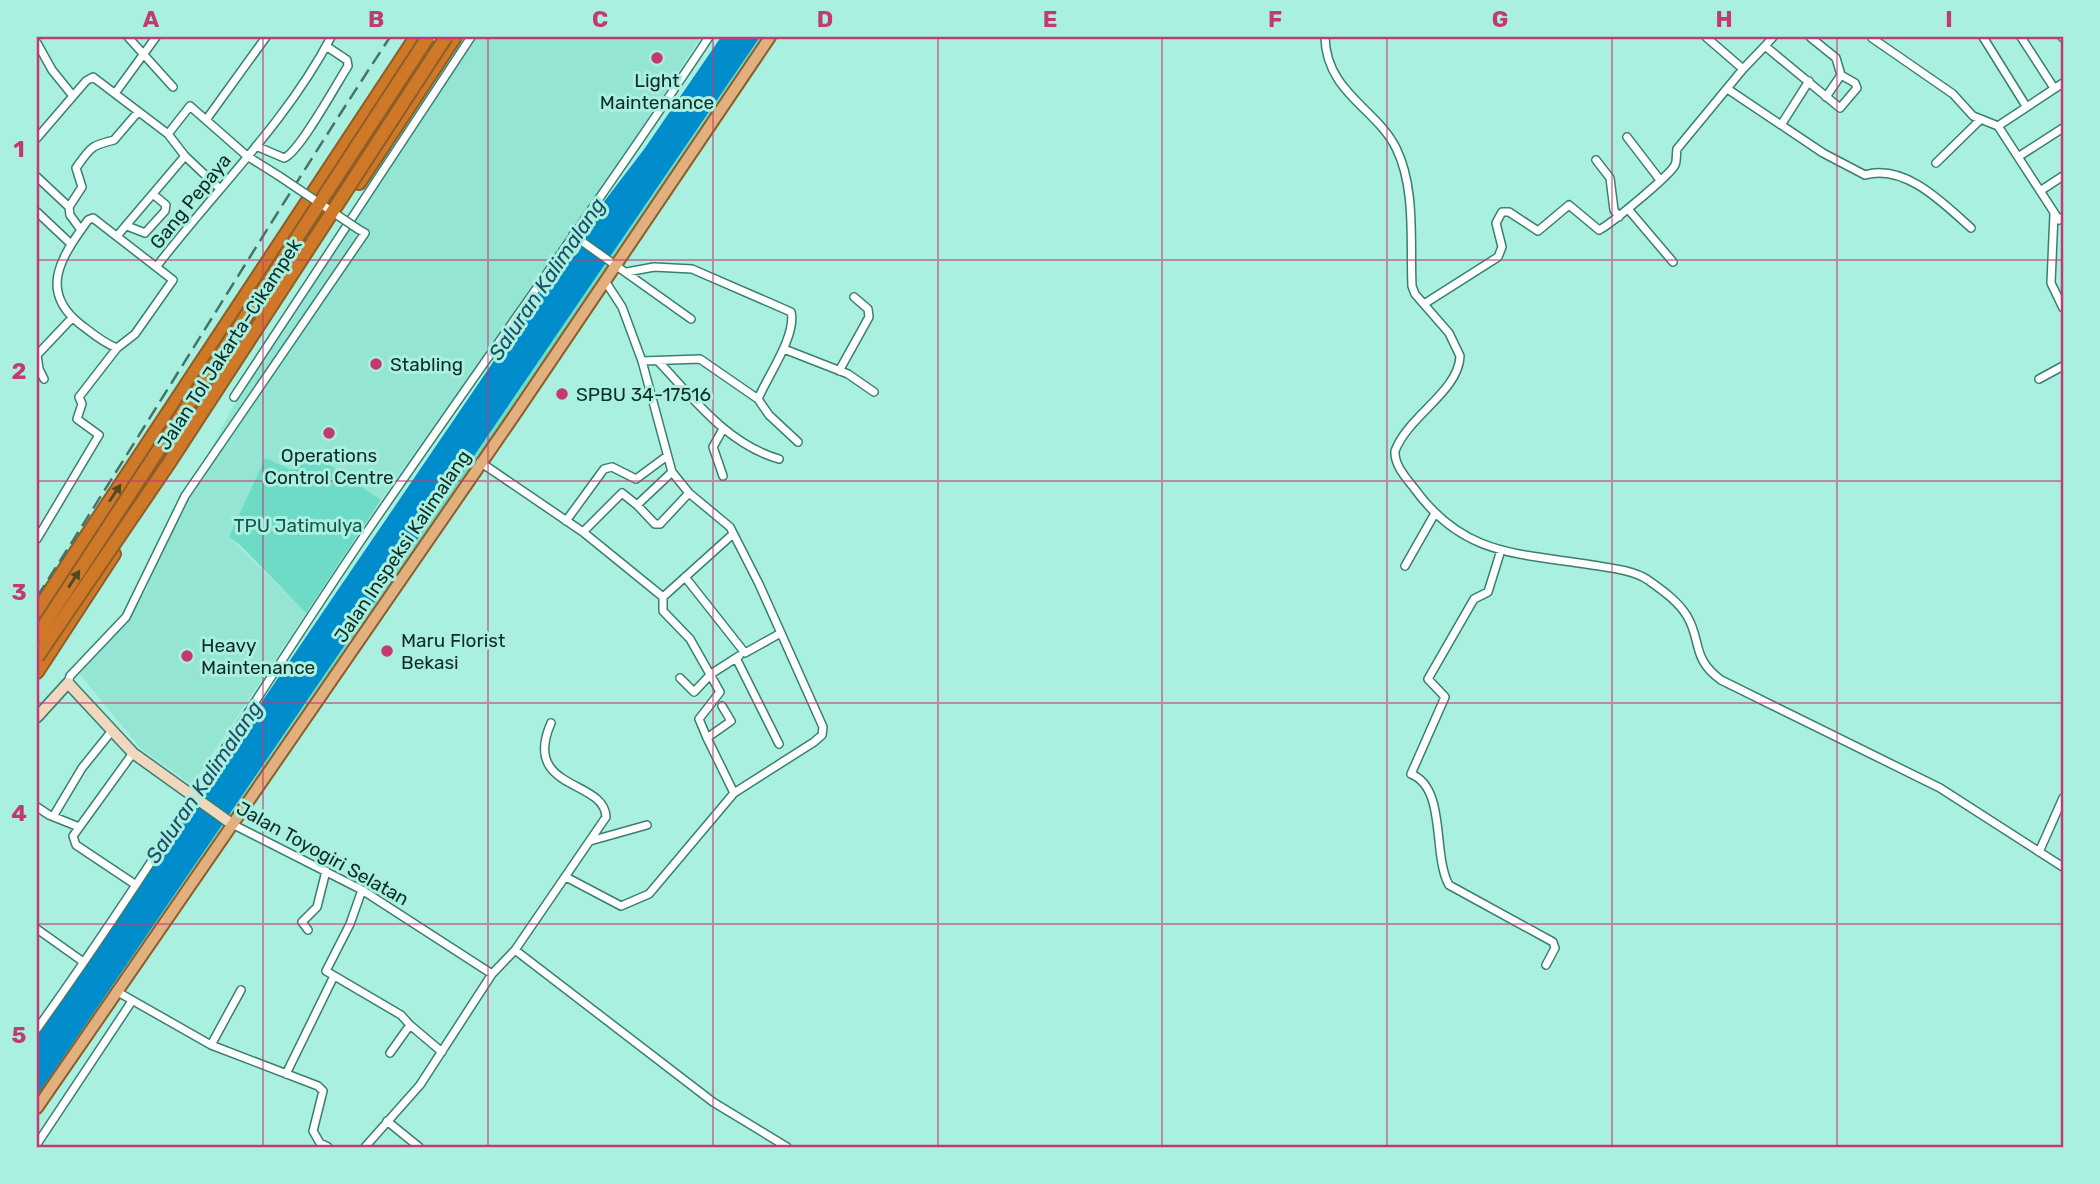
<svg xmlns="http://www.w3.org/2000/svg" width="2100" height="1184" font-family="Rubik,sans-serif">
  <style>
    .built { fill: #94e5d3 }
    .green { fill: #6ddbc5 }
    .water { fill: #018ccb }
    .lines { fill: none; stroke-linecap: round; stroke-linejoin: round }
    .street-casing { stroke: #397f71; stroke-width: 10 }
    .secondary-casing { stroke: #397f71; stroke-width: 13 }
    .primary-casing { stroke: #8c5e28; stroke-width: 14 }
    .highway-casing { stroke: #8c5e28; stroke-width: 16 }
    .street { stroke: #fff; stroke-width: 7 }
    .secondary { stroke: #f1d7be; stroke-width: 10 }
    .primary { stroke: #e2af7e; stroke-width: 10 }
    .highway { stroke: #cf7928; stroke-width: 12 }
    .rail { stroke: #477269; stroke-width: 2.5; stroke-dasharray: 14 7; stroke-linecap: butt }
    .street-bridge-casing { stroke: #397f71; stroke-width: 10; stroke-linecap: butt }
    .highway-bridge-casing { stroke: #8c5e28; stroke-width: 16; stroke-linecap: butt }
    .street-bridge { stroke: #fff; stroke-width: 7 }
    .highway-bridge { stroke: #cf7928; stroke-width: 12 }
    .oneway { fill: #524727 }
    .grid { fill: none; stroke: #c23973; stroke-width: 2; stroke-opacity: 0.55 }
    .poi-dot { fill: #c23973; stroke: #aaf0e0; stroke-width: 2.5 }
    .labels { text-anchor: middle; stroke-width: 6; stroke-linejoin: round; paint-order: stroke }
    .poi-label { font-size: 19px; fill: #0f2c27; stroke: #aaf0e0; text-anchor: start }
    .street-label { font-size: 19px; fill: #0f2c27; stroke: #aaf0e0 }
    .park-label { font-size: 19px; fill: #16574c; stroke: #aaf0e0 }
    .water-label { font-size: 21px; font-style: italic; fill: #204c67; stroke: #aaf0e0 }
    .neatline { fill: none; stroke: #c23973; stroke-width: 2.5 }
    .grid-label { font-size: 23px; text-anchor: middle; font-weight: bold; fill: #c23973 }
  </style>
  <rect width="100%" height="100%" fill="#aaf0e0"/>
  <path class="built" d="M 475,37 L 701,37 L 617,165 L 381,500 L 311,453 L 292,471 L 265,458 L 229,537 L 306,613 L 192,785 L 141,749 L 78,672 L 129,615 L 146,591 L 170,528 L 261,353 Z"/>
  <path class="green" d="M 760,37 L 770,37 L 227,824 L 37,1108 L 37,1096 Z
    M 310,452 L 381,500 L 306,613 L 240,545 L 229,537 L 265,458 L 292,470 Z"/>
  <path class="water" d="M 721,37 L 760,37 L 37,1096 L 37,1032 L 553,274 L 578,253 L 585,240 L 587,224 L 645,148 Z"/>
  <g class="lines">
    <defs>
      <path id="street" d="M 128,37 L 173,87
        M 1325,37 C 1326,92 1377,109 1396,148 C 1416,188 1410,242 1412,286 L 1415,294 L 1449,333 L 1460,356 C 1459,391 1408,416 1395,451 C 1394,465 1406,478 1414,488 C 1463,556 1517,553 1592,565 C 1610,568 1633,570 1648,580 C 1662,590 1678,601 1687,616 C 1702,641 1691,658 1721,680 L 1940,788 L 2063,867
        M 1810,37 L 1836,58 L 1841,75 L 1826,97
        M 1983,37 L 2026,106
        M 2021,37 L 2054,88
        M 2062,37 L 2063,38
        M 1872,38 L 1953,94 L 1973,116 L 1998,126
        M 37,43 L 52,70 L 73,96
        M 1765,46 L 1773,37
        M 1743,69 L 1765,46 L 1840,108 L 1857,88 L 1855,83 L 1841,75
        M 2063,83 L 1998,126 L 2059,220 L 2063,217
        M 1729,90 L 1823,153 L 1865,175 C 1905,163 1944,204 1971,228
        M 116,92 L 156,37
        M 206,120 L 266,37
        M 1781,125 L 1809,81
        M 168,134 L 190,106 L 247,156 L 279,176
        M 1627,137 L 1660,180
        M 37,138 L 86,81 L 93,77 L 168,134 L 185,156 L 220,189
        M 256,146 L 284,158 C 299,153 337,83 348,66 L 347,60 L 326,46
        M 2018,157 L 2063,128
        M 1596,160 L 1610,178 L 1614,210 L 1619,217
        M 1936,163 L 1979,121
        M 37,177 L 69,207 L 70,215 L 81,230
        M 2040,191 L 2063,176
        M 69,207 L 82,187 L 76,168 C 91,147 90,146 114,140 L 138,112
        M 1628,209 L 1673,262
        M 37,212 L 71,244
        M 2054,214 L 2051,283 L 2063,308
        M 93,218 L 173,280 L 135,334 L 117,348 C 103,343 92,333 80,324 C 37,290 63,255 88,220 Z
        M 127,226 L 145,233 L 165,211 L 166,205 L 154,195
        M 573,235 L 691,319
        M 117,236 L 185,156
        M 157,266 C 215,190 286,123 331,37
        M 627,272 L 654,267 L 692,269 L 791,312 C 797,335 767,377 758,399
        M 1424,304 L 1498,257 L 1502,247 L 1496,223 L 1502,212 L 1509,212 L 1538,231 L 1569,205 L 1599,230 C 1611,224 1669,176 1675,165 C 1677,161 1676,154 1677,149 L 1743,69 L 1706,37
        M 784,349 L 848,374 L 874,392
        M 37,355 L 72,318
        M 37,355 L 39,369 L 44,379
        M 642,361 L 700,359 L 758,399 L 769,415 L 798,442
        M 658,361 C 694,399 727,444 779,459
        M 839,371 L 869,317 L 868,309 L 854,297
        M 2039,379 L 2063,366
        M 234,397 L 471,37
        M 723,429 L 713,447 L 723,476
        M 480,462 L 583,532 L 663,597 L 733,534
        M 637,505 L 655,524 L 660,524 L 689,493
        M 566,521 L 604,469 L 612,467 L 636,479 L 667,456
        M 583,532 L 622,493 L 637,505 L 672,472
        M 37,539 L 99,435 L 77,419 L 82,404 L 79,397 L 117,348
        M 1501,550 L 1488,592 L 1474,599 L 1428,679 L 1445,697 L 1411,774 C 1447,788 1432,855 1449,885 L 1553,942 L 1555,948 L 1546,965
        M 1405,566 L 1434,515
        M 685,577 L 745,653 L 779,634
        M 663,597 L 663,611 L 690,639 L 720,692 L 699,719 L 707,738 L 731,721 L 722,706
        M 736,658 L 779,744
        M 680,678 L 694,692 L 711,674 L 739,656
        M 68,683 L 70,676 L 126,617 L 185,496 L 365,233 L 358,229
        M 707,738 L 734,793
        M 133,753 L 73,836 L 76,845 L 136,885
        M 37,807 L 49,815 L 79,827
        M 54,815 L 82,768 L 111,732
        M 232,824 L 362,890 L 492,974
        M 590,841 L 647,825
        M 2039,852 L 2063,798
        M 566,877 L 621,906 L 649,894 L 734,793 L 814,742 L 822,735 L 823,727 L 759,584 L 730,527 L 689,493 L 672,472 L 642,361 L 622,307 L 605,281
        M 362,890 L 350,924 L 326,971 L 401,1015 L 410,1025
        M 37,929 L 82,961
        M 308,930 L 302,922 L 317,907 L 326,871
        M 515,950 L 713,1102 L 787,1147
        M 116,991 L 211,1045 L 318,1086 L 323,1091 L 313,1131 L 320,1143 L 328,1147
        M 37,1029 C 150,871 251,704 360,542 C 475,373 596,208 709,37
        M 211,1045 L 241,990
        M 390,1053 L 410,1025 L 442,1052
        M 286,1074 L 333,978
        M 387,1121 L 419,1147
        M 37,1144 L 132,1001
        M 365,1147 L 420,1085 L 492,974 L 515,950 L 606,817 C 605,779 521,791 551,723"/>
      <path id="secondary" d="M 37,717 L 68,683 L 133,753 L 232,824"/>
      <path id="primary" d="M 37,1108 L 516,413 L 770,37"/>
      <path id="highway" d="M 359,183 L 455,37
        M 37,611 L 416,37
        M 37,672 L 114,554"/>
    </defs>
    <use href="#street" class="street-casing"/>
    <use href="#secondary" class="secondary-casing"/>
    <use href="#primary" class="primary-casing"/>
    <use href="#highway" class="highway-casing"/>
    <use href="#street" class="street"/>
    <use href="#secondary" class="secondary"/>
    <use href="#primary" class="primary"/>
    <use href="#highway" class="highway"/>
    <path class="rail" d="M 37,597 C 156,411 269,222 390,37"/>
    <defs>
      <path id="street-bridge" d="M 279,176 L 358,229"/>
      <path id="highway-bridge" d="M 37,636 L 428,37
        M 37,657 L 169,463 L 446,37"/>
    </defs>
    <use href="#street-bridge" class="street-bridge-casing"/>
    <use href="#highway-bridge" class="highway-bridge-casing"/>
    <use href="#street-bridge" class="street-bridge"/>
    <use href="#highway-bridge" class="highway-bridge"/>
  </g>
  <defs><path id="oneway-solid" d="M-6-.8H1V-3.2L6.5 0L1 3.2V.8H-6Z" transform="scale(1.75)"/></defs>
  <g class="oneway">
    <use href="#oneway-solid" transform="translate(115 493) rotate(-56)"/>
    <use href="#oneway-solid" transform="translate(74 579) rotate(-57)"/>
  </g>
  <path class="grid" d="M 263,37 L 263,1147M 488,37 L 488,1147M 713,37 L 713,1147M 938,37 L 938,1147M 1162,37 L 1162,1147M 1387,37 L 1387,1147M 1612,37 L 1612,1147M 1837,37 L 1837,1147M 37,260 L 2063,260M 37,481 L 2063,481M 37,703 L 2063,703M 37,924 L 2063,924"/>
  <g class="poi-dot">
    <circle cx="657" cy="58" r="7"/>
    <circle cx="376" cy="364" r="7"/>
    <circle cx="562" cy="394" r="7"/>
    <circle cx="329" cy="433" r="7"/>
    <circle cx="387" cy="651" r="7"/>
    <circle cx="187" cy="656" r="7"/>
  </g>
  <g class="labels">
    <g class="poi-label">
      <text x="657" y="87" text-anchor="middle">Light<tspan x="657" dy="22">Maintenance</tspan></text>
      <text x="390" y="371">Stabling</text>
      <text x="576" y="401">SPBU 34-17516</text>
      <text x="329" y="462" text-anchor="middle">Operations<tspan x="329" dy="22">Control Centre</tspan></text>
      <text x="401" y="647">Maru Florist<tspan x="401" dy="22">Bekasi</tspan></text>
      <text x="201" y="652">Heavy<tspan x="201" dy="22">Maintenance</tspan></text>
    </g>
    <g class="street-label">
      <text transform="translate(190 201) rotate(-51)" y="7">Gang Pepaya</text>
      <text transform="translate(229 344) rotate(-57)" y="7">Jalan Tol Jakarta–Cikampek</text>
      <text transform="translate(402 546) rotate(-56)" y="7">Jalan Inspeksi Kalimalang</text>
      <text transform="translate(323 853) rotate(29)" y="7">Jalan Toyogiri Selatan</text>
    </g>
    <g class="park-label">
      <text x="298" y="532">TPU Jatimulya</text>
    </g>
    <g class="water-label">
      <text transform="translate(547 279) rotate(-56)" y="7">Saluran Kalimalang</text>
      <text transform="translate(204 782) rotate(-56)" y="7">Saluran Kalimalang</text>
    </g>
  </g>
  <rect width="2100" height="1184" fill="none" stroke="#aaf0e0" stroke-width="77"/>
  <rect x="38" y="38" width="2024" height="1108" class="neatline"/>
  <g class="grid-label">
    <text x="151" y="27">A</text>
    <text x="376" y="27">B</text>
    <text x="600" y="27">C</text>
    <text x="825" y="27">D</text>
    <text x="1050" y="27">E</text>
    <text x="1275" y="27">F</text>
    <text x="1500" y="27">G</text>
    <text x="1724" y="27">H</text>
    <text x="1949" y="27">I</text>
    <text x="19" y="157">1</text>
    <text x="19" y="379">2</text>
    <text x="19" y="600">3</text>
    <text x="19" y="821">4</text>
    <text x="19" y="1043">5</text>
  </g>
</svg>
